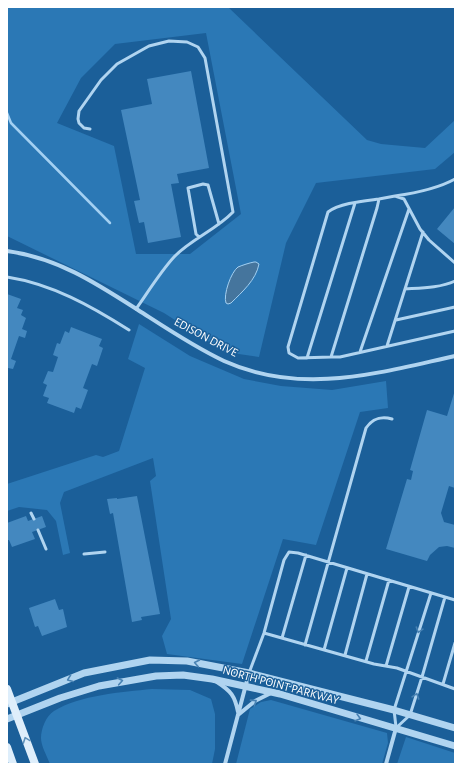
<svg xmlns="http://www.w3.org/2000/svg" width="462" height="771" font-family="'Alegreya Sans',sans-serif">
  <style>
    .green { fill: #2b78b5; fill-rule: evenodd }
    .water { fill: #45759d; stroke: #a3d0f2 }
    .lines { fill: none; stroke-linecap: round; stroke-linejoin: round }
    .stream { stroke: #a3d0f2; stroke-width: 2.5 }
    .building { fill: #4488bf }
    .service { stroke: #b0d4f0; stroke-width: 3 }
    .minor { stroke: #b0d4f0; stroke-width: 4 }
    .tertiary { stroke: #b0d4f0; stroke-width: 7 }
    .secondary { stroke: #deeefb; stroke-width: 8 }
    .oneway { stroke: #4882b3 }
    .oneway2 { stroke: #5f91bb }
    .labels { text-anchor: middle; stroke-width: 3; stroke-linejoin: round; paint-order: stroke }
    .street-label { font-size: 12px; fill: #fff; stroke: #1b5f99 }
  </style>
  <rect width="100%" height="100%" fill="#1b5f99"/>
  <path class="green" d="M 7,7 L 228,7 L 367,140 L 381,144 L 425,148 L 455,120 L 455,152 L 435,169 L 316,183 L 286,243 L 259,357 L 225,352 L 164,313 L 7,236 ZM 206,33 L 241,214 L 190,254 L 136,254 L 114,146 L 57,123 L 81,78 L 115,44 Z
    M 139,324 L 190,356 L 244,379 L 281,386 L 332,390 L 386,381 L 388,408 L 360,412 L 316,545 L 283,539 L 242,664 L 167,654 L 162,636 L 171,619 L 150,481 L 156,476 L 153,458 L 64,492 L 60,503 L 70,553 L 63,555 L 56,521 L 47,510 L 19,507 L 7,511 L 7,484 L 96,455 L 103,457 L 119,451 L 145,368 L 128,359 Z
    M 152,689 L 190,690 L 211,699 L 215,714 L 215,749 L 212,764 L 50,764 C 47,756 41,746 41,738 C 41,729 46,716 54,711 C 80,695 122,692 152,689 Z
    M 271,700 L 387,733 L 388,743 L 382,764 L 236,764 L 250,709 L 261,702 Z
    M 406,737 L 455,753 L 455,764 L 397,764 Z"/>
  <path class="water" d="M 254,262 L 256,262 L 259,264 C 256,280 242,292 231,303 L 228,304 L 226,303 C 223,295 231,272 238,267 C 243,265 249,263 254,262 Z"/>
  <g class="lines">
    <path class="stream" d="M 7,113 L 11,123 L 110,223"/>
  </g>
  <path class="building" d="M 191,71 L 209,168 L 177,174 L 179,183 L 171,184 L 181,237 L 148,243 L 144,222 L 139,223 L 134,201 L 140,200 L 121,110 L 152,104 L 147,79 Z
    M 455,207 L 455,244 L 437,229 Z
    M 7,294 L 21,299 L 17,308 L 23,310 L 21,315 L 26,318 L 22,329 L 27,331 L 25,338 L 19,336 L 11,359 L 16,361 L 13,369 L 8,368 L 7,371 Z
    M 71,327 L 102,339 L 99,346 L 103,348 L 97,366 L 92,364 L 83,388 L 88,390 L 81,409 L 76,407 L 74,413 L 47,403 L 49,398 L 43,396 L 47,385 L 43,383 L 48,371 L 53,372 L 58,357 L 53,355 L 57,343 L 60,344 L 65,331 L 69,333 Z
    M 455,390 L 455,488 L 449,486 L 441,513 L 444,522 L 455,525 L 455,548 L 447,546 L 439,547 L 430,555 L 427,561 L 386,549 L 407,479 L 411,480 L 413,471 L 410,470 L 427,410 L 447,416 Z
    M 137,496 L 160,614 L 141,617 L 142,620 L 132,622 L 113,513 L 110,514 L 107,499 L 117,498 L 117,499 Z
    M 26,516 L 28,521 L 42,516 L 46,527 L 32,532 L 35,539 L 12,547 L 9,540 L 7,540 L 7,523 Z
    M 55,599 L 59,610 L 63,609 L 67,627 L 42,636 L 38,626 L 35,627 L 29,608 Z"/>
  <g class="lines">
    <path class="service" d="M 90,129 L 84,128 L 79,123 L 78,119 L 79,111 L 101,80 L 117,64 L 149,46 L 169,41 L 187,42 L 198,47 L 205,58 L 233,212 C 216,230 191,239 174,257 C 161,271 148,292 136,309
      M 395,196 C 416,193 437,189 455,179
      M 199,237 L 196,234 L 188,188 L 203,184 L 208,185 L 219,224
      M 455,263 L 429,240 L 420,229 L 404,199 L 395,196 L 379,199 L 377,208 L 331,357 L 340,357 L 455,331
      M 7,277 C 52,284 91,306 129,330
      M 405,289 C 421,288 440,288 455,281
      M 396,320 L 455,307
      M 387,346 L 423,232
      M 360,352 L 409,209
      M 331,357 L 298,358 L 289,353 L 288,347 L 328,212 C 340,203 364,201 379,199
      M 307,358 L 355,203
      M 31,513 L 34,519
      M 38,530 L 46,549
      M 84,554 L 105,552
      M 264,633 L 374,664 L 397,668 L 455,689
      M 282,638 L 306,555
      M 305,645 L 366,428 C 373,418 381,416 392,419
      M 324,650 L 347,568
      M 345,655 L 367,574
      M 366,661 L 389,580
      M 386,666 L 409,587
      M 249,673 L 264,633 L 284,560 L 289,552 L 298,553 L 455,600
      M 443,684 L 455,643
      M 396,727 L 394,710 L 431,593
      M 396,728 L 410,715 L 422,677 L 445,597"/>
    <path class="minor" d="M 7,251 C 58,258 96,283 138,310 C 166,328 194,347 224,361 C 302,396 377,373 455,356
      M 217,682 C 231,691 235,696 238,712
      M 238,715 L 255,701 L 271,693
      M 225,764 L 249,673
      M 386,764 L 396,728"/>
    <path class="tertiary" d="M 7,704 L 84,673 L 150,660 L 187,661 L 249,673 L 394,710 L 455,728
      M 7,719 L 60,698 L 99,686 L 156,676 L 183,675 L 212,679 L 280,694 L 455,746"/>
    <path class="secondary" d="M 7,689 L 35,764
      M 7,747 L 13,764"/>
  </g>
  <defs><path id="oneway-chevron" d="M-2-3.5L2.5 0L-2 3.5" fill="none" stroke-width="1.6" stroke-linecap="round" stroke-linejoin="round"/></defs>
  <g class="oneway">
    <use href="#oneway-chevron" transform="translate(419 630) rotate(108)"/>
    <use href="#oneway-chevron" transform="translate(197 663) rotate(-169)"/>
    <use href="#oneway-chevron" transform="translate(70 679) rotate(159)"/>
    <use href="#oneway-chevron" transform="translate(120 681) rotate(-11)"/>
    <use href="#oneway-chevron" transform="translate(416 696) rotate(-72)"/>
    <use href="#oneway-chevron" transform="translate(254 702) rotate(-33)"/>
    <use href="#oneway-chevron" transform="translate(358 718) rotate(16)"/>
  </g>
  <use class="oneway2" href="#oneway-chevron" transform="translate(26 740) rotate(-110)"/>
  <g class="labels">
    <g class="street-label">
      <text transform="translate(206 337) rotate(28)" y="4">EDISON DRIVE</text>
      <text transform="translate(281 685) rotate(15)" y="4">NORTH POINT PARKWAY</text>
    </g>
  </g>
  <rect width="462" height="771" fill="none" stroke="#ffffff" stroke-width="16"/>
</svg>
